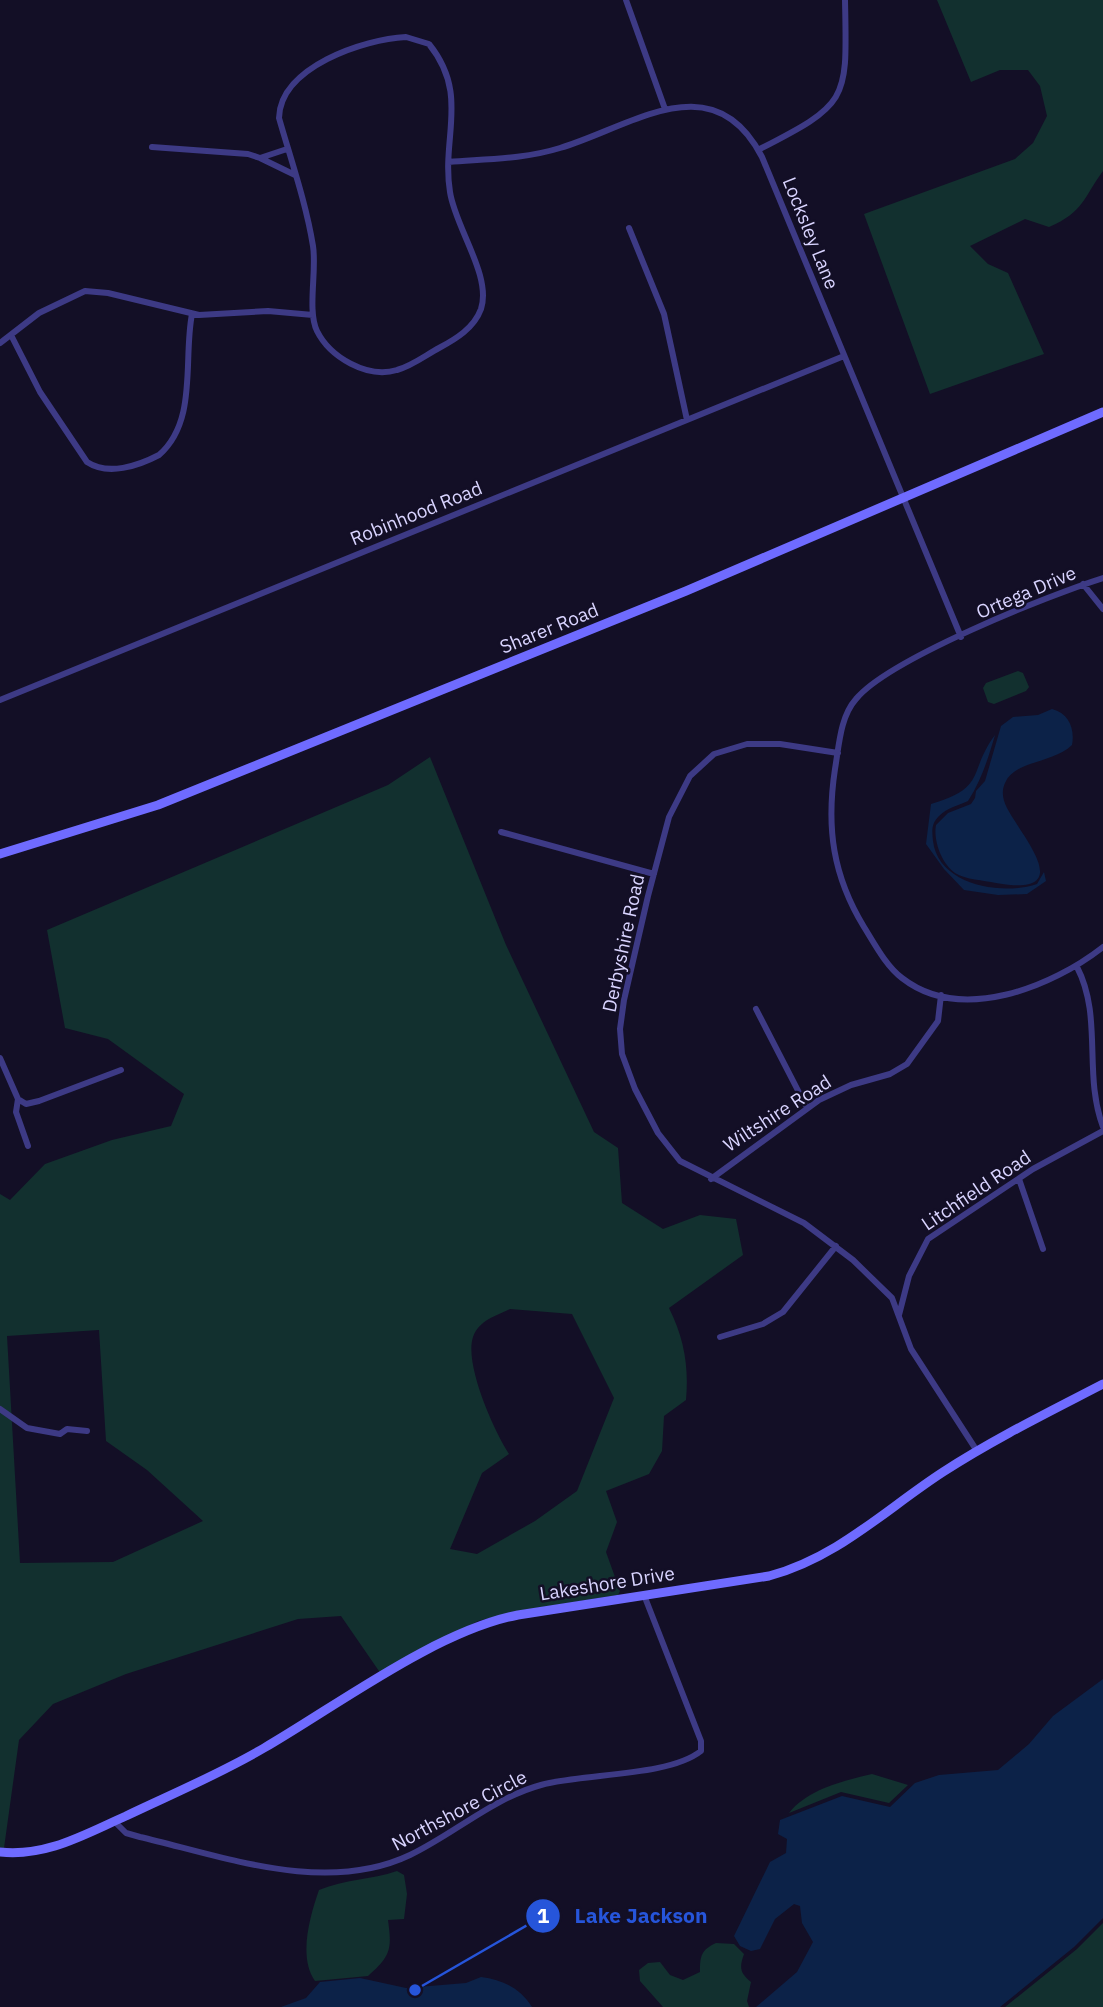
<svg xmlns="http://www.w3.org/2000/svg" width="1103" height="2007" font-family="'IBM Plex Sans',sans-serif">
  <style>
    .green { fill: #12302f; fill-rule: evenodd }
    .water { fill: #0c2248 }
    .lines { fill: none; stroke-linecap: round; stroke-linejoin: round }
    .street { stroke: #3d3a85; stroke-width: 6 }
    .secondary { stroke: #6f6bff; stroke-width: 9 }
    .labels { text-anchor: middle; stroke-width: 5; stroke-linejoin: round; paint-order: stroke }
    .street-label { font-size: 19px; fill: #d9d4ff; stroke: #130f26 }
    .leader { fill: none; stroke: #2655da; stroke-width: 2.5 }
    .callout-dot { fill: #2655da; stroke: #130f26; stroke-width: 2.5 }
    .mark-label { font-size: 21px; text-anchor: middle; font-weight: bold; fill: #fff }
    .callout-label { font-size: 21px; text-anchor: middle; font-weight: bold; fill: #2655da; stroke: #130f26; stroke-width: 5; stroke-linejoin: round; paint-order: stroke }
  </style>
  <rect width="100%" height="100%" fill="#130f26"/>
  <path class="green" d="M 937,0 L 1103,0 L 1103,171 C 1083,198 1084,212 1049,227 L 1025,219 L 970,246 L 988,264 L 1008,273 L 1044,354 L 930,394 L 864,214 L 1015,159 L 1033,143 L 1047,116 L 1040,86 L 1028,70 L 1000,70 L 971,82 Z
    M 1018,671 L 1023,673 L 1029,687 L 1026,691 L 994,704 L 988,702 L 983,688 L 986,683 Z
    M 430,757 L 506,945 L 594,1132 L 618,1148 L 622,1203 L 663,1229 L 700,1215 L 736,1219 L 743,1255 L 669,1308 C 684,1338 689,1366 686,1400 L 664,1416 L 662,1451 L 649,1474 L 606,1491 L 617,1522 L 606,1552 L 620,1591 L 618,1595 L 517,1611 L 478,1621 L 381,1674 L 341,1616 L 298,1619 L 126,1674 L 53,1704 L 19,1740 L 4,1848 L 0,1847 L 0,1194 L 10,1200 L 45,1164 L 112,1140 L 171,1126 L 184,1094 L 108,1039 L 65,1028 L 47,930 L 388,785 ZM 510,1309 L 572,1314 L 614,1398 L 577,1491 L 535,1521 L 477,1554 L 450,1549 L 482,1473 L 509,1454 C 494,1431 464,1364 473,1337 C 479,1320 496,1316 510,1309 ZM 99,1330 L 106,1441 L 147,1470 L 203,1521 L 113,1562 L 20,1563 L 7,1336 Z
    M 872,1774 L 908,1785 L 889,1803 L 841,1792 L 789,1813 C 808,1789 843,1781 872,1774 Z
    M 397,1871 L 404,1875 L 407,1894 L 404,1919 L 388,1920 C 392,1949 391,1956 368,1976 L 315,1981 C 298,1957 310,1916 319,1890 C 345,1879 371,1880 397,1871 Z
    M 1103,1923 L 1103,2007 L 1005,2007 L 1077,1949 Z
    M 716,1943 L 734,1944 L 744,1954 C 739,1968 740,1973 751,1982 L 747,2001 L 749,2007 L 663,2007 L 640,1981 L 639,1970 L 648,1963 L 660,1962 L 670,1975 L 683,1980 L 700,1972 C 700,1956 701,1950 716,1943 Z"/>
  <path class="water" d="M 1052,709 C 1069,713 1075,729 1072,745 C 1052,764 1015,760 1005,783 C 1001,792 1003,800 1007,808 C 1022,837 1079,898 996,883 C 983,880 966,880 955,873 C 942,864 933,841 936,825 L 948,813 L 971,804 L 975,798 L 976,791 L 985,781 L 1001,726 L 1013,717 L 1038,715 Z
    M 995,735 C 988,759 981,781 968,801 C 959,805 947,808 939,816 C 931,824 932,831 933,841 C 938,885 1002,896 1037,884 L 1044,872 L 1046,881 L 1027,894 L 998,895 L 964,890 L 944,869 L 926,844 L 931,804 C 988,787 967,773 995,735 Z
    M 1103,1679 L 1103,1918 L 1074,1947 L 1000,2007 L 756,2007 L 797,1972 L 813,1942 L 802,1923 L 800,1906 L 794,1904 L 775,1919 L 760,1949 L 751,1951 L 740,1946 L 734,1936 L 770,1862 L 786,1853 L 787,1839 L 778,1834 L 780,1820 L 842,1796 L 890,1807 L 915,1783 L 939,1775 L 998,1770 L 1029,1744 L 1053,1716 Z
    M 481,1977 C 503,1980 520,1988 532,2007 L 281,2007 L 306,1998 L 320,1982 L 360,1978 L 406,1988 L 466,1983 Z"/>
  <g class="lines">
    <path class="street" d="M 626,0 L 665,109
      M 406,37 L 429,44 C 470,95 441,137 450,192 C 455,227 492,276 481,309 C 474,328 456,339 439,348 C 426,355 412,366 397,370 C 367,379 330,357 317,331 C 307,310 317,271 313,246 C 306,203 291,160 279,118 C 280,67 364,39 406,37 Z
      M 152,147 L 248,154 L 260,158
      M 287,149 L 260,158 L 295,175
      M 758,150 C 850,103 847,101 845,0
      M 449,162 C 486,159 525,159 560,148 C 631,127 713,62 762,157 L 961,637
      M 629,228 L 664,314 L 687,420
      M 11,335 L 40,392 L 87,462 C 108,476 138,466 159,455 C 198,421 183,359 192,314
      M 0,343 L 39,313 L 85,291 L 108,293 L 199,315 L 268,311 L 313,315
      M 1103,578 C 1049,595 889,659 856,699 C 840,717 839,746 835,769 C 826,828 833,876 864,927 C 874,943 886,966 902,978 C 961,1024 1052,987 1103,947
      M 1083,584 L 1103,609
      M 0,700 L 844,356
      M 838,753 L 780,744 L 747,744 L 714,754 L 690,776 L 669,817 L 648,896 L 624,1000 L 620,1029 L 622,1054 L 635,1089 L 658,1133 L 680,1161 L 804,1223 L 853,1260 L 892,1298 L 911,1349 L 977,1451
      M 501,832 L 654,874
      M 1077,967 C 1103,1017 1083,1074 1103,1127
      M 756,1009 L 807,1108
      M 0,1058 L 18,1099 L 16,1112 L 28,1146
      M 18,1099 L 26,1104 L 39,1101 L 121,1070
      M 711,1179 L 819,1100 L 851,1085 L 890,1074 L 907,1064 L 938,1021 L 941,995
      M 1019,1179 L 1043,1249
      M 899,1315 L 909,1276 L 928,1239 L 1033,1169 L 1103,1131
      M 720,1337 L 763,1324 L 783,1312 L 836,1246
      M 0,1409 L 27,1428 L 60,1434 L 67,1429 L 87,1431
      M 114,1821 L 126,1833 L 140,1837 C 225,1857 326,1895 410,1855 C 454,1834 493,1798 541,1785 C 584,1773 668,1777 701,1751 L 701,1741 L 644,1595"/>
    <path class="secondary" d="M 0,854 L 158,805 L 686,591 L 1103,412
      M 0,1852 C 47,1857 85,1834 126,1816 C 172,1794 220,1774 264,1748 C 338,1705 436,1631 518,1615 L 769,1576 C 837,1558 886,1509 943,1472 C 994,1439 1049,1412 1103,1384"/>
  </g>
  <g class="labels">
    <g class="street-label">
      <text transform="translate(811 233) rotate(68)" y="7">Locksley Lane</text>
      <text transform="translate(416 513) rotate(-22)" y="7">Robinhood Road</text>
      <text transform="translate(1026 592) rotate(-23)" y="7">Ortega Drive</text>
      <text transform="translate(549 628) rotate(-22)" y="7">Sharer Road</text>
      <text transform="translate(623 943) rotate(-78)" y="7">Derbyshire Road</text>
      <text transform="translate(777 1113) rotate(-33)" y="7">Wiltshire Road</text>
      <text transform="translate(976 1190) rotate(-34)" y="7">Litchfield Road</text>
      <text transform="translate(607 1583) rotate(-9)" y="7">Lakeshore Drive</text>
      <text transform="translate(459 1810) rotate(-28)" y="7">Northshore Circle</text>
    </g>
  </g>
  <path class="leader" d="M415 1990L543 1916"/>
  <g class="callout-dot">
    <circle cx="415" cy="1990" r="7"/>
    <circle cx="543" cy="1916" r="18"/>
  </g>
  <g class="mark-label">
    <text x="543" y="1923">1</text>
  </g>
  <g class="callout-label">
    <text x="641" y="1923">Lake Jackson</text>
  </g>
</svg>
